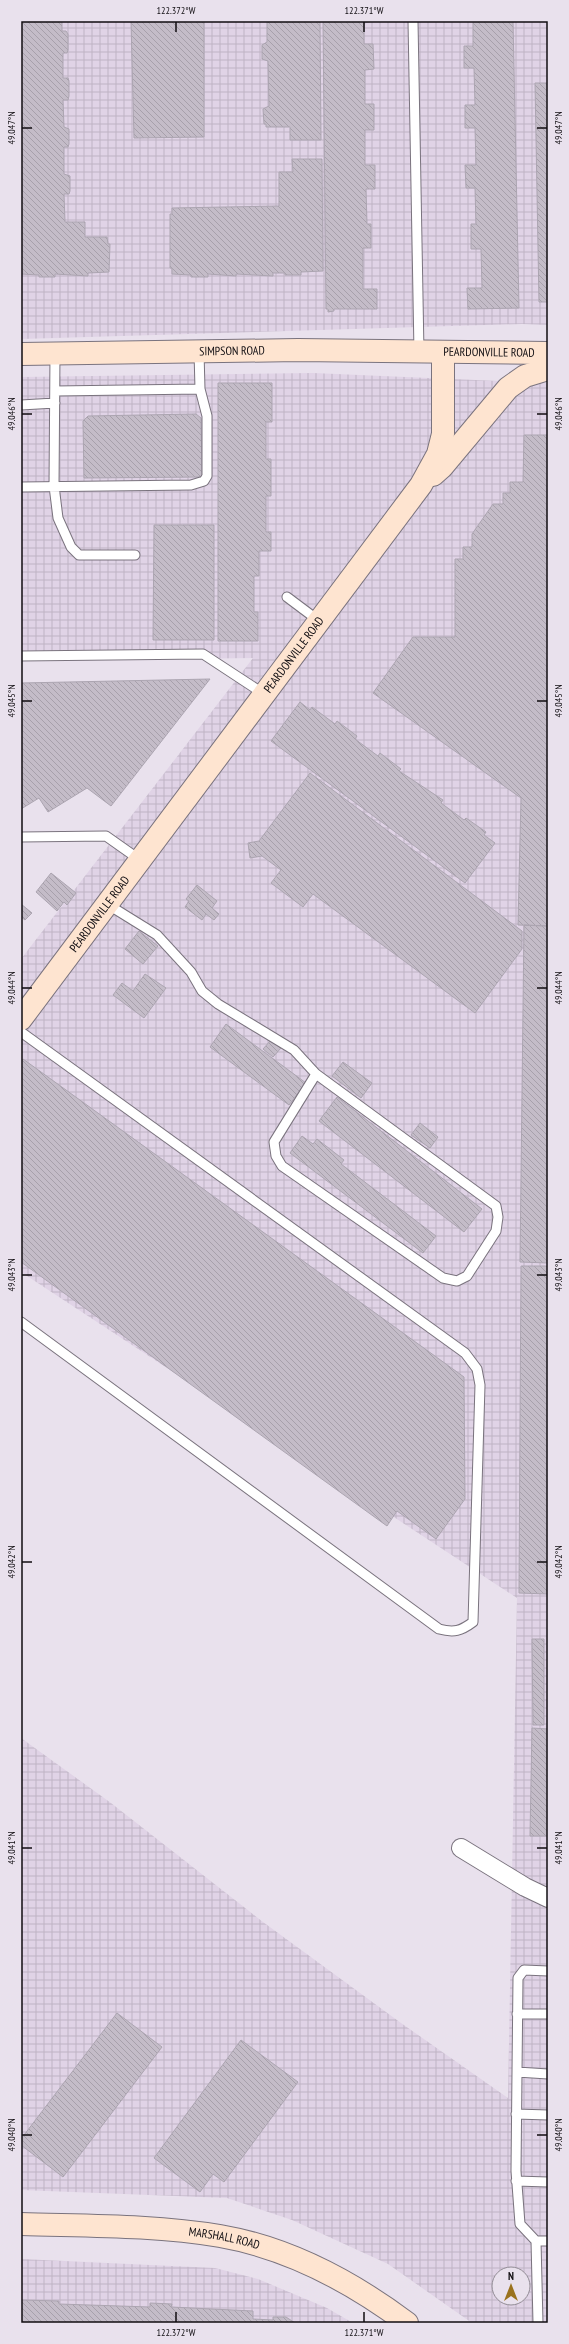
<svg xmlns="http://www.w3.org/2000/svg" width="569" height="2344" font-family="'PT Sans Narrow',sans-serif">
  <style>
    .industrial { fill: url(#industrial-grid); fill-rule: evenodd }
    .building { fill: url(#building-back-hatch); stroke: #aca5b1 }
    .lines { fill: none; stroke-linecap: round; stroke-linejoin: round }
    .lane-casing { stroke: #7a737e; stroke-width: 11 }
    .street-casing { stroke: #7a737e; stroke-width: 20 }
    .secondary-casing { stroke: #7a737e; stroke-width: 24 }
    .lane { stroke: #fff; stroke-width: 9 }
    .street { stroke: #fff; stroke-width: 18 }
    .secondary { stroke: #fee4d0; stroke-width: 22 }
    .ticks { fill: none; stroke: #100d11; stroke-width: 1.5 }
    .labels { text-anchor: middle; stroke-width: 4; stroke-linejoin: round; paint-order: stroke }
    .street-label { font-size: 12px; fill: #100d11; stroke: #e9e1ed }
    .neatline { fill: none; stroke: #100d11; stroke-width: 1.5 }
    .ticks-label { font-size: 10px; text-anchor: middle; fill: #100d11 }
  </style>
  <defs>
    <pattern id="industrial-grid" width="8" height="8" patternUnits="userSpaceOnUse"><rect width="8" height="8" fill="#e0d3e6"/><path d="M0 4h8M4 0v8" fill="none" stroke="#bfb4c4"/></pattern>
    <pattern id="building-back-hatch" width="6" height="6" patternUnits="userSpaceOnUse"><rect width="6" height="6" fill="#c4bcc8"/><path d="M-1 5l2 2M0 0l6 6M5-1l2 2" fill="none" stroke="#a7a0ab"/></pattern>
  </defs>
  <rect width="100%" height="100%" fill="#e9e1ed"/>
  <path class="industrial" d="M 21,21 L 548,21 L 548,325 L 522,324 L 21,339 Z
    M 313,373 L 548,383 L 548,2323 L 472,2323 L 388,2264 L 292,2220 L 227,2198 L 21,2190 L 21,1738 L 111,1803 L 263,1922 L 401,2023 L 508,2098 L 517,1598 L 21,1272 L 21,959 L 253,658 L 21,661 L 21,377 ZM 499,2274 L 523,2274 L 523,2298 L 499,2298 Z
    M 21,2259 L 215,2268 L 258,2279 L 327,2308 L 353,2323 L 21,2323 Z"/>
  <path class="building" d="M 21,21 L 62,21 L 62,31 L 66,31 L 68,34 L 68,50 L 67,53 L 63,53 L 63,78 L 68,78 L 69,81 L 69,96 L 68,100 L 63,100 L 64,127 L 69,129 L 69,144 L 68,147 L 64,147 L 64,174 L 70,176 L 70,191 L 69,194 L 64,194 L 65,222 L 85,222 L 85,237 L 107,237 L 108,244 L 110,244 L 109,272 L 88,273 L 88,276 L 55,274 L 55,277 L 39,277 L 39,275 L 21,274 Z
    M 131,21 L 204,21 L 204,137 L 134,138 Z
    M 267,21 L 320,21 L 321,140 L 290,140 L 290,127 L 266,127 L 266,124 L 264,124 L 263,109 L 269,106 L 268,61 L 262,59 L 262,45 L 267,42 Z
    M 323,21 L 373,21 L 364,23 L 364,44 L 373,44 L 374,69 L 365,70 L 365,104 L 374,104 L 374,130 L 365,130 L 365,165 L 375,165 L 375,189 L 366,189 L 367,224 L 371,224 L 371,248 L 363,248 L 363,289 L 377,289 L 377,309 L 334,309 L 334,311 L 328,312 L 328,309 L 326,309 Z
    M 473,21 L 513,21 L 519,308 L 468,309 L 467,288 L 482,288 L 481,249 L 471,249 L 471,224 L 476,224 L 475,188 L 466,188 L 465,165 L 476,165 L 475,128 L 465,128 L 465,105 L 475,105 L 474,68 L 464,68 L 464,46 L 473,46 Z
    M 535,83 L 548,83 L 548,302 L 539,302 Z
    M 292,159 L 322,159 L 323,271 L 301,272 L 301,275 L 285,275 L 285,273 L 273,273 L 273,276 L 236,274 L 236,276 L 208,274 L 208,277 L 191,277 L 191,275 L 172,274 L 172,268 L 170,268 L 170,214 L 172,214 L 172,208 L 279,206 L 279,172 L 293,172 Z
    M 218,383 L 272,383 L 272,422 L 266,422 L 266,459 L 271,459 L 271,496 L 266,496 L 266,532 L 271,532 L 271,551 L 259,551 L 259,576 L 254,576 L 254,612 L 258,612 L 258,641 L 218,641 Z
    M 196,414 L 201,418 L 202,477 L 84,478 L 83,421 L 88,416 Z
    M 524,435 L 548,435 L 548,926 L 518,925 L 521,798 L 373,693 L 413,637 L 455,637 L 455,559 L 463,559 L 463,547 L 472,547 L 472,534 L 493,504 L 503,504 L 503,493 L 510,493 L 510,482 L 523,482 Z
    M 154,525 L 214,525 L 214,640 L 153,640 Z
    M 210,679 L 111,806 L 87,788 L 48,812 L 39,798 L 21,809 L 21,683 Z
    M 300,702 L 310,710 L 312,707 L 335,724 L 337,721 L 357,736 L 355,739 L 367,748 L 378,756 L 380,753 L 401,769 L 399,771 L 443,800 L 441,803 L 464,820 L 466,818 L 486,832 L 484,835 L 495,843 L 465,883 L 271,741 Z
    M 310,773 L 522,931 L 522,949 L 475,1013 L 313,894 L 303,907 L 271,883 L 281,870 L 262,856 L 250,858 L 248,843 L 259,841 Z
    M 51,873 L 76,893 L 67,905 L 64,902 L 57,911 L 36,892 Z
    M 197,885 L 217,901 L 212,908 L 219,914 L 214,920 L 206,914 L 202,920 L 185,907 L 189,901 L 186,899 Z
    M 21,904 L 32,913 L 25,920 L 21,917 Z
    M 524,925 L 548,926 L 548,1263 L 520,1262 Z
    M 139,931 L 158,946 L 143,964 L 125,949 Z
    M 145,974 L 166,988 L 144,1018 L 113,995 L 122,983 L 133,991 Z
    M 226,1024 L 306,1083 L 289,1105 L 210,1047 Z
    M 271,1040 L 281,1048 L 273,1057 L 263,1049 Z
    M 23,1059 L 464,1377 L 465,1499 L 436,1539 L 397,1511 L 387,1526 L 21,1262 L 21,1062 Z
    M 343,1062 L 372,1083 L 361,1098 L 332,1076 Z
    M 337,1097 L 482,1209 L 464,1232 L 319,1121 Z
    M 420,1123 L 438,1137 L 430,1148 L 411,1135 Z
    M 302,1136 L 313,1144 L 317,1139 L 344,1160 L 341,1164 L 436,1236 L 423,1253 L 290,1153 Z
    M 521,1266 L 548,1266 L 548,1594 L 519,1593 Z
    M 532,1639 L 544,1639 L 544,1725 L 533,1725 Z
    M 532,1728 L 548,1729 L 548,1836 L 530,1836 Z
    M 117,2013 L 162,2047 L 63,2177 L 21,2145 L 21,2139 Z
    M 241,2040 L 298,2082 L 224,2182 L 213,2174 L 200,2192 L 154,2158 Z
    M 21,2300 L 59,2301 L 59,2304 L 150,2307 L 150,2303 L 172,2304 L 171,2307 L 253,2311 L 253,2319 L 273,2320 L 273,2317 L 286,2317 L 295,2323 L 21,2323 Z"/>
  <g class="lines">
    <defs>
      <path id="lane" d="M 413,21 L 419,352
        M 55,353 L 54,486 L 58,518 L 71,547 L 79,555 L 135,555
        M 55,391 L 200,389 L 199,352
        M 21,405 L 55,403
        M 21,487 L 191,485 L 204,481 L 207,476 L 207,416 L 200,389
        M 287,597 L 319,621
        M 21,656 L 203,654 L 264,694
        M 21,837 L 106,836 L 140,860
        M 107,904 L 157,935 L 191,972 L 202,991 L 218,1004 L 294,1050 L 316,1074 L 496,1206 L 498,1217 L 496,1231 L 467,1276 L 457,1281 L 443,1278 L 282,1166 L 276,1156 L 274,1142 L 316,1074
        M 21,1032 L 465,1353 L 477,1369 L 480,1385 L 473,1622 C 461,1631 454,1633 439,1629 L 21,1322
        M 548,1971 L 524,1970 L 518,1978 L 517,2072 L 548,2074
        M 517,2014 L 548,2014
        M 517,2072 L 516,2171 L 520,2224 L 536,2241 L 538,2323
        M 516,2114 L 548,2115
        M 516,2181 L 548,2182
        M 536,2241 L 548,2241"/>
      <path id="street" d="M 461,1848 L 525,1887 L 548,1898"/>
      <g id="secondary">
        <path id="s1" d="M 21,354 L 298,350 L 548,353"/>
        <path d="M 433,475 L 442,467 L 508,388 L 525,376 L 548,369"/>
        <path id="s2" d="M 21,1019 L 421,485 L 438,454 L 443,434 L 443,352"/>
        <path id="s3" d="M 21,2224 C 87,2226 155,2225 220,2236 C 289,2248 352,2282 407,2323"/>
      </g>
    </defs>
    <use href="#lane" class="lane-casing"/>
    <use href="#street" class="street-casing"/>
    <use href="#secondary" class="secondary-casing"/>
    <use href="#lane" class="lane"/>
    <use href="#street" class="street"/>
    <use href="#secondary" class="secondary"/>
  </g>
  <path class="ticks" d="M 176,22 L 176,32M 364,22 L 364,32M 22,128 L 32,128M 537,128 L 547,128M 22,414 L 32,414M 537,414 L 547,414M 22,701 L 32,701M 537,701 L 547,701M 22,988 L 32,988M 537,988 L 547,988M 22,1275 L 32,1275M 537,1275 L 547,1275M 22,1562 L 32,1562M 537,1562 L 547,1562M 22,1848 L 32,1848M 537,1848 L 547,1848M 22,2135 L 32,2135M 537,2135 L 547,2135M 176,2312 L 176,2322M 364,2312 L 364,2322"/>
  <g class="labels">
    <g class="street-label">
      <text dy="4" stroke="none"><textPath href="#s1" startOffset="211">SIMPSON ROAD</textPath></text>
      <text dy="4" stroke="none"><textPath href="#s1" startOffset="468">PEARDONVILLE ROAD</textPath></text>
      <text dy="4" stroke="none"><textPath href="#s2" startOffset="455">PEARDONVILLE ROAD</textPath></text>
      <text dy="4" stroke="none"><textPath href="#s2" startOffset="131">PEARDONVILLE ROAD</textPath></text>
      <text dy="4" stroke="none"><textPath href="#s3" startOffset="204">MARSHALL ROAD</textPath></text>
    </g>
  </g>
  <rect width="569" height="2344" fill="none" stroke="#e9e1ed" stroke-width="44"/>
  <g transform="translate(511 2286)"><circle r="19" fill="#e9e1ed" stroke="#928c95"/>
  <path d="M0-3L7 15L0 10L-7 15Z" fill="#9a721e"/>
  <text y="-6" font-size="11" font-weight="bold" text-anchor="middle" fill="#100d11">N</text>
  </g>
  <rect x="22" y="22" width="525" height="2300" class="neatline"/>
  <g class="ticks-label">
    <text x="176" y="14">122.372°W</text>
    <text x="364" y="14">122.371°W</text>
    <text transform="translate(11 128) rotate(-90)" y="4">49.047°N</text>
    <text transform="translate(558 128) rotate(-90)" y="4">49.047°N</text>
    <text transform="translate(11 414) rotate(-90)" y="4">49.046°N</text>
    <text transform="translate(558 414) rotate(-90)" y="4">49.046°N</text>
    <text transform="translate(11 701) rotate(-90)" y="4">49.045°N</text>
    <text transform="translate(558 701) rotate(-90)" y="4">49.045°N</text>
    <text transform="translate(11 988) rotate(-90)" y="4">49.044°N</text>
    <text transform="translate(558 988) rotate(-90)" y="4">49.044°N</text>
    <text transform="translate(11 1275) rotate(-90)" y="4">49.043°N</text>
    <text transform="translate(558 1275) rotate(-90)" y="4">49.043°N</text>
    <text transform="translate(11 1562) rotate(-90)" y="4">49.042°N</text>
    <text transform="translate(558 1562) rotate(-90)" y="4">49.042°N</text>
    <text transform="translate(11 1848) rotate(-90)" y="4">49.041°N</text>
    <text transform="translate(558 1848) rotate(-90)" y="4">49.041°N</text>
    <text transform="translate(11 2135) rotate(-90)" y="4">49.040°N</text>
    <text transform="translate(558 2135) rotate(-90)" y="4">49.040°N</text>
    <text x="176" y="2336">122.372°W</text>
    <text x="364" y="2336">122.371°W</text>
  </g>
</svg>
